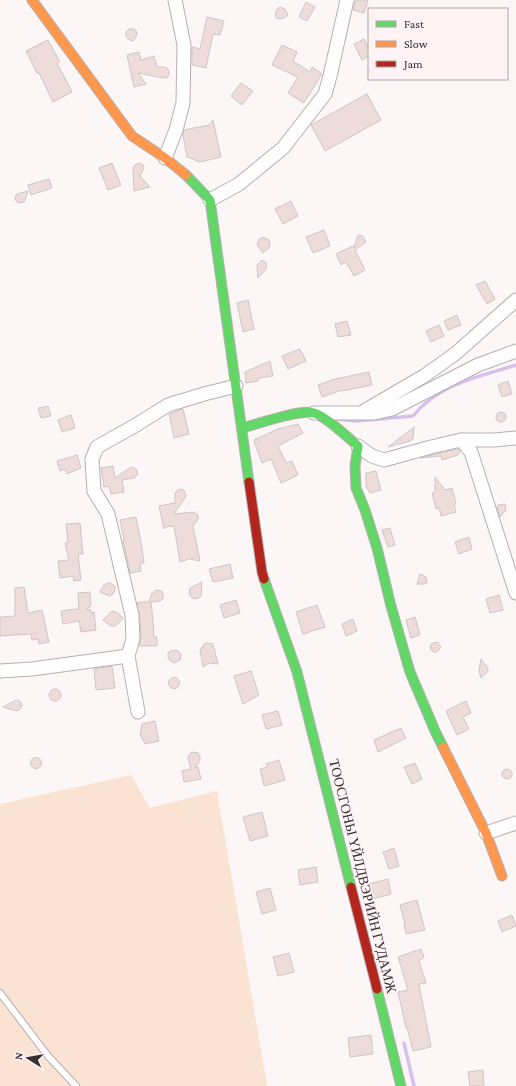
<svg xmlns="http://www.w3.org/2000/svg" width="516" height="1086" font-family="'Crimson Pro',serif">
<rect width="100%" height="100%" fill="#fcf6f7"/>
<polygon fill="#fae3d3" points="131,775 150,808 217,791 267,1086 0,1086 0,804"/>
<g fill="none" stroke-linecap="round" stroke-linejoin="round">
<g stroke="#d6c0ec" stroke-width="3.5">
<path d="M336 419 356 421 413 416C438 384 479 377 516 365"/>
<polyline points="404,1043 414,1086"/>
</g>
</g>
<g fill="#eddcd9" stroke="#cdc7c7">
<polygon points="356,0 368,0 364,13 353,10"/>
<polygon points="306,2 315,7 307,21 299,17"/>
<polygon points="280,7 285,9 288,15 284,18 280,19 276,18 275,14 277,9"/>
<polygon points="207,17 224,21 220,35 213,34 206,68 192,65 192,47 200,49"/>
<polygon points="129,29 134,29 137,32 136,37 133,41 128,39 126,36 126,32"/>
<polygon points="364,39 369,49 369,56 362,60 354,44"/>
<polygon points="48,40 60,62 57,63 72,92 53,102 39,73 37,73 26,51"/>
<polygon points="282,45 297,52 293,61 310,72 312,67 322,74 304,103 288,93 298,77 272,65"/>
<polygon points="139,52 141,60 154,56 157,67 165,67 168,69 169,73 168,77 163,78 138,73 146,84 134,87 127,55"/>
<polygon points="241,83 253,91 242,105 231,96"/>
<polygon points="367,94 381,120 325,151 311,125"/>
<polygon points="213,120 221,157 200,162 187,157 183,135 184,130 209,125"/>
<polygon points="112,163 121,185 108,190 99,168"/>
<polygon points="139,163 143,165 144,168 140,176 150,187 134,191 133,168 135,165"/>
<polygon points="49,179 52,188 31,195 28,185"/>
<polygon points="28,191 24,202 19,203 16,201 15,197 17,194"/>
<polygon points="291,201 298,216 283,224 275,209"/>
<polygon points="324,230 330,246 313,253 306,237"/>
<polygon points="358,235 363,236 366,242 355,250 365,270 354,276 346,262 341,265 336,254 353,246 354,248"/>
<polygon points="263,237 269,240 270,244 269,248 263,253 257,245 259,239"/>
<polygon points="262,260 266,263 267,268 258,278 257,265"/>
<polygon points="485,281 495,299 487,304 476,285"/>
<polygon points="248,300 254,329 243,332 237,303"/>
<polygon points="457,315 461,325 448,330 444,321"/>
<polygon points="347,321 351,335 338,337 335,324"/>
<polygon points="439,325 444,336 431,342 426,331"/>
<polygon points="300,349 306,361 288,369 282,356"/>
<polygon points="270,361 273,376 259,378 258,381 246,383 245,372"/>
<polygon points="369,372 372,385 342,391 342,390 322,397 318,385 335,379"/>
<polygon points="508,381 512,394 502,397 498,385"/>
<polygon points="48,406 51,416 41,418 38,408"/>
<polygon points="183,409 189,434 174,438 169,414"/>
<circle cx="501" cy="417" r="5"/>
<polygon points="71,415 75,428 62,432 58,420"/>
<polygon points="298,424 303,433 278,446 286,463 292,461 298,475 281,483 271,459 262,463 255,444 254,440 278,429"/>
<polygon points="414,427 413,439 410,441 388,447"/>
<polygon points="458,449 460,451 458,455 442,460 441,456 420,458"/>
<polygon points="77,455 81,468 67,474 65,469 60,471 57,461"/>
<polygon points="113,466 115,478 131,467 136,469 138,474 134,478 122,480 124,492 111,494 109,486 104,487 101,468"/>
<polygon points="376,471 381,490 370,493 366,486 366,473"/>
<polygon points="435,477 445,490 452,488 456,504 454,505 456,512 441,516 439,508 436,509 432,493 435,492"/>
<polygon points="179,489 184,490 186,496 174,514 193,512 198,515 198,519 193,526 200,561 189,559 180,562 174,526 165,527 164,529 159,506 175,503 175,493"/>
<polygon points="505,504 506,510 500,517 497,507 498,505"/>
<polygon points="136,517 141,542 144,563 140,564 141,571 130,573 123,540 124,540 120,520"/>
<polygon points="80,523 83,554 78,554 81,580 74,581 73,576 60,578 58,561 69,560 65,543 68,542 66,524"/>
<polygon points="390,528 395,545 388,547 382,530"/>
<polygon points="469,537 472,549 459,554 455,542"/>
<polygon points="230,564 233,578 213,582 209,569"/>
<polygon points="420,574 426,577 427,583 424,584 417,584"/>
<polygon points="202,582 201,596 196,599 192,598 189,594 190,588"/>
<polygon points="108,583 110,583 115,586 115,589 114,593 110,596 100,592 104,585"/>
<polygon points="24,587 28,613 42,610 49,642 39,644 38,639 32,640 31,634 0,636 0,617 15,616 15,588"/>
<polygon points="156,590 162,591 163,595 163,599 160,601 151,602 153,622 154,637 157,637 157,646 139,646 141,639 140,621 137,603 142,602 149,602 152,593"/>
<polygon points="90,592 91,606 86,609 91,610 91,613 94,612 96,630 81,632 79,621 63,624 61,611 75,609 79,609 78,593"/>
<polygon points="499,595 503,610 490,613 486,599"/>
<polygon points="236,600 240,613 224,618 220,605"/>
<polygon points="317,605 325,627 303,634 296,612"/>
<polygon points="112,611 118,613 123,618 119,623 115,626 111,626 103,620"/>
<polygon points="415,617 420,635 411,638 406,620"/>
<polygon points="353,619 357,631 346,636 342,624"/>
<polygon points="437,642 441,647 437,652 433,652 430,648 431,644"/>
<polygon points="205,643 213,644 218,664 209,663 203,667 200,650"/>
<polygon points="172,650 178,651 181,654 180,660 174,663 170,661 168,657 168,653"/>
<polygon points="481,659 488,668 488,671 481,678 479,671"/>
<polygon points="112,666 115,688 96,690 94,669"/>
<polygon points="251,671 259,695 243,704 234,676"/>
<circle cx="174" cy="683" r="5.5"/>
<circle cx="55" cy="695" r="6"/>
<polygon points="16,700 20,701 22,704 21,708 19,710 16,711 3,707"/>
<polygon points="466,701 471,713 463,717 469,729 457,735 446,711"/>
<polygon points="278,711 282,725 266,729 262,715"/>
<polygon points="155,721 159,741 145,744 140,735 142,724"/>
<polygon points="401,728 406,738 378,752 374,740"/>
<polygon points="192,752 198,753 200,756 200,760 195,768 198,767 201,779 184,782 182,771 191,769 188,758 189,755"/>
<circle cx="36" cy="763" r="5.5"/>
<polygon points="279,760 285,780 264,786 260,769 267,767 266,764"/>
<polygon points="415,763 422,779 412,784 404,767"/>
<circle cx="507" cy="774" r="5"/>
<polygon points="262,812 268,836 250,841 243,817"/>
<polygon points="394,848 399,866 389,869 383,852"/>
<polygon points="316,867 318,882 300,885 298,870"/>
<polygon points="388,879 391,894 373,899 369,884"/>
<polygon points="270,888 276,910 262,914 256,892"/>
<polygon points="417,900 425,930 406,934 404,924 405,924 400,905"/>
<polygon points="512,915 516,926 502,932 498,921"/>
<polygon points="421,949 424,957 419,961 426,983 419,984 431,1047 413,1051 407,1027 406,1028 398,992 408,990 398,957"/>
<polygon points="289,953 294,972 278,976 273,957"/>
<polygon points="371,1035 373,1054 350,1057 348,1038"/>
<polygon points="483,1070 484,1086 470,1086 468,1072"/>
</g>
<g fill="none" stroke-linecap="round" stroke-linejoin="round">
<defs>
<polyline id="lane" points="0,993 48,1056 76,1086"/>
<g id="street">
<polyline points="165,158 176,130 183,103 184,45 175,0"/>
<polyline points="210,200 239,184 283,148 325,94 330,76 347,0"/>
<polyline points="364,411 424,376 455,354 516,300"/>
<polyline points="314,413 375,413 392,409 478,365 516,351"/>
<polyline points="461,440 471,452 516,593"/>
<polyline points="358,446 372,456 384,460 431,447 461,440 494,440 516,438"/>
<polyline points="0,671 32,669 128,656"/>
<polyline points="138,712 128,656 133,639 132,615 108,514 94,491 92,459 97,447 136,425 168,405 204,394 236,386"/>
<polyline points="486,833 516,823"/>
</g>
<g id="fast">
<polyline points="186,175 210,200 249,482"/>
<path d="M242 428C258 424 299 409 314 413 327 417 347 437 358 446L355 466 356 488 365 510 377 548 391 606 410 672 435 731 443 747"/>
<polyline points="264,579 297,672 351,887"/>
<polyline points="377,989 401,1086"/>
</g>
<g id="slow">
<polyline points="32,0 132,136 165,158 186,175"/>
<polyline points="443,747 486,833 502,876"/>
</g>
<g id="jam">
<polyline points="249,482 262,572 264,579"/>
<polyline points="351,887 377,989"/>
</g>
</defs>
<use href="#lane" stroke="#b5b0b1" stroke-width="8"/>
<use href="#street" stroke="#b5b0b1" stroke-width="15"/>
<use href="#fast" stroke="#b5b0b1" stroke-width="11"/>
<use href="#slow" stroke="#b5b0b1" stroke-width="11"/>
<use href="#jam" stroke="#b5b0b1" stroke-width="11"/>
<use href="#lane" stroke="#fffefe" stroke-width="6"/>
<use href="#street" stroke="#fffefe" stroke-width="13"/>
<use href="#fast" stroke="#63d668" stroke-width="9"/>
<use href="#slow" stroke="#ff974d" stroke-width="9"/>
<use href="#jam" stroke="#b3261e" stroke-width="9"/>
</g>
<g text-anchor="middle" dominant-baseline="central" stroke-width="3" stroke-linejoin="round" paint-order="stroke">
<g font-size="14" fill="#342f30" stroke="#fff3f5">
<text transform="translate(363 876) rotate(76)">ТООСГОНЫ ҮЙЛДВЭРИЙН ГУДАМЖ</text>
</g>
</g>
<rect x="368" y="8" width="140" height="72" fill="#fff3f5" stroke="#aea5a6"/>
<rect x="376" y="21" width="20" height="6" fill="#63d668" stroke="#aea5a6"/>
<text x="404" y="28" font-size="12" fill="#342f30">Fast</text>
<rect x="376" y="41" width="20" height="6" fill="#ff974d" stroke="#aea5a6"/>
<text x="404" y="48" font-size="12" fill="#342f30">Slow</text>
<rect x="376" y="61" width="20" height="6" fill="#b3261e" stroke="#aea5a6"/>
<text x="404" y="68" font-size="12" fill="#342f30">Jam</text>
<g transform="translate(28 1058) rotate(281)" stroke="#fff3f5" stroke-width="3" paint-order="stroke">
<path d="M0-3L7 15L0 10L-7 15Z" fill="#342f30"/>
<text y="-6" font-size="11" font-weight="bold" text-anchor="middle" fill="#342f30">N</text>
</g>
</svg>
